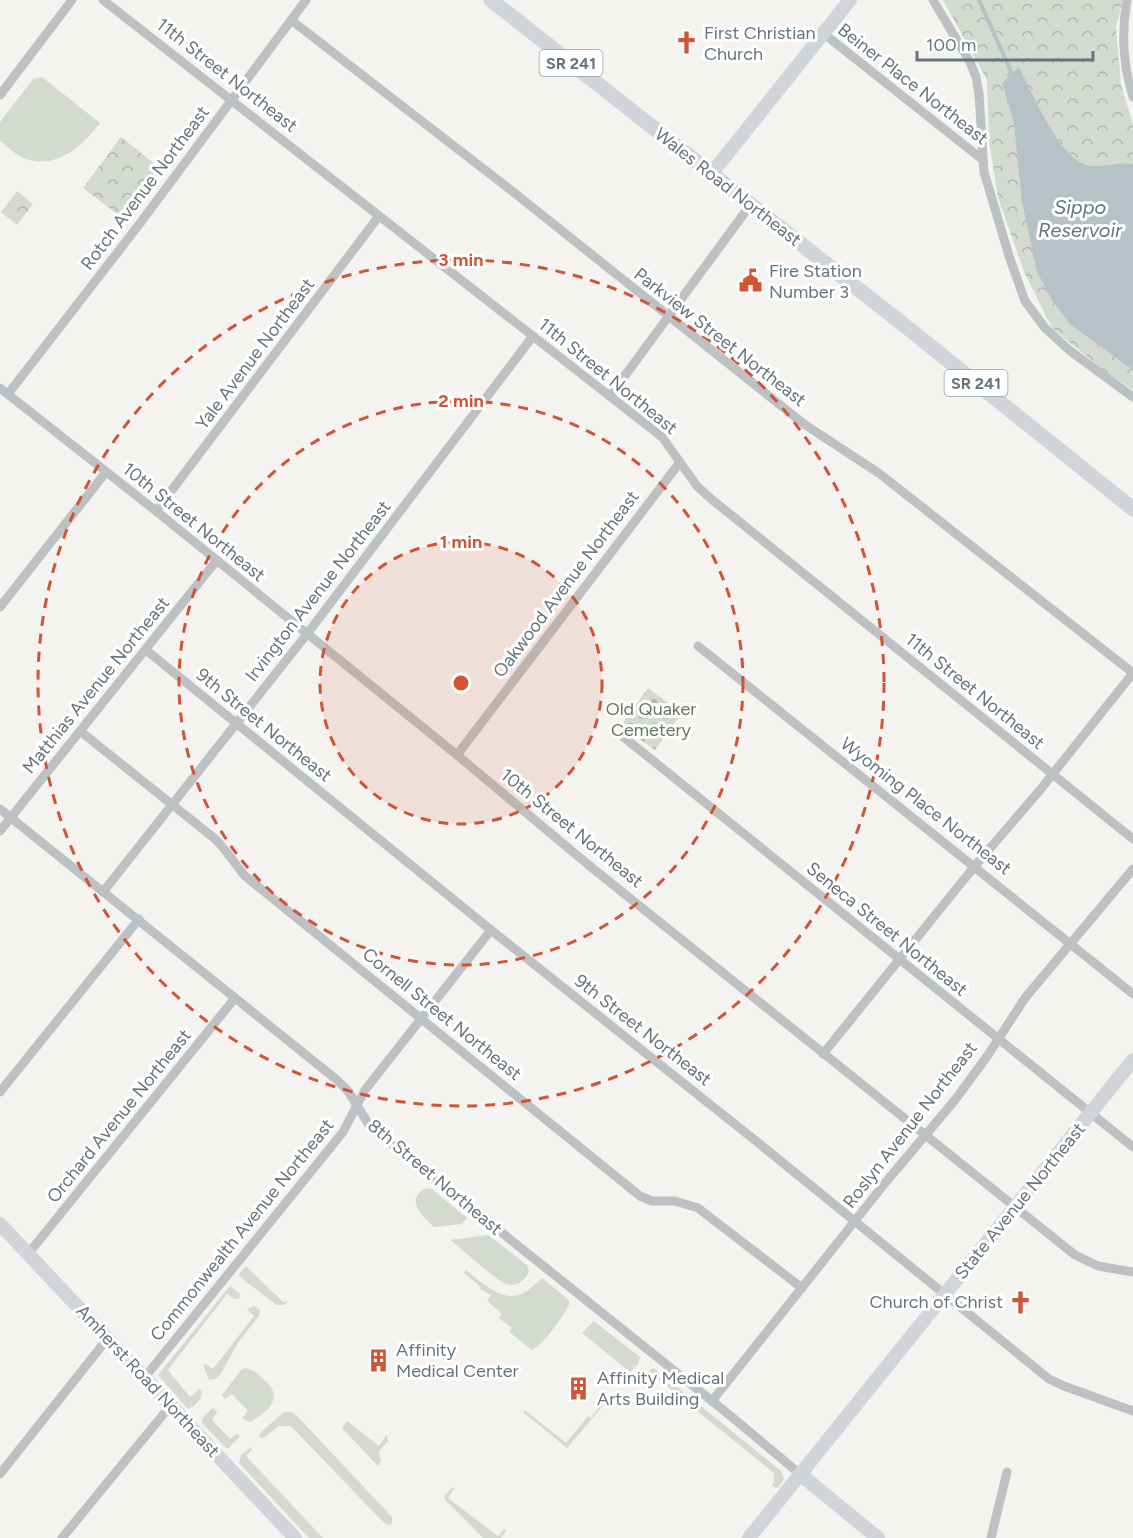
<svg xmlns="http://www.w3.org/2000/svg" width="1133" height="1538" font-family="Figtree,sans-serif">
<defs>
<pattern id="forest-crowns" width="20" height="18" patternUnits="userSpaceOnUse" patternTransform="scale(1.5)"><rect width="20" height="18" fill="#d5dad1"/><path d="M2 6a3 3 0 1 1 6 0M12 15a3 3 0 1 1 6 0" fill="none" stroke="#b0b5af"/></pattern>
<pattern id="cemetery-stones" width="16" height="16" patternUnits="userSpaceOnUse" patternTransform="scale(1.5)"><rect width="16" height="16" fill="#d5dad1"/><path d="M2 7V4a2 2 0 0 1 4 0v3zM10 15v-3a2 2 0 0 1 4 0v3z" fill="#b0b5af"/></pattern>
</defs>
<rect width="100%" height="100%" fill="#f4f3f0"/>
<g fill="#d5dad1">
<path d="M42 77 100 123C82 146 56 171 23 158 15 154 7 146 0 141V122L33 79Z"/>
<path d="M427 1188 432 1189 467 1218 462 1224 434 1227C423 1217 403 1198 427 1188Z"/>
<path d="M488 1235 527 1265 529 1272C525 1281 516 1287 506 1284 495 1280 461 1248 450 1240Z"/>
<path d="M246 1266 283 1302 288 1301C285 1306 280 1306 275 1304L240 1277 239 1274Z"/>
<path d="M466 1270C483 1283 504 1306 527 1291 533 1287 536 1282 542 1278L569 1300V1305C563 1317 543 1345 532 1350L509 1332 512 1328 499 1318 502 1314 487 1301 491 1295 480 1289 481 1287 464 1273Z"/>
<polygon points="230,1286 240,1294 239,1299 234,1299 227,1294 168,1370 190,1397 199,1389 202,1392 201,1398 194,1406 188,1409 158,1375"/>
<polygon points="254,1306 260,1310 259,1316 239,1341 220,1375 215,1379 209,1380 203,1365 206,1364 213,1369 254,1316 247,1309"/>
<polygon points="594,1321 640,1357 638,1364 630,1372 582,1333"/>
<path d="M245 1368C252 1369 257 1373 262 1378 285 1396 271 1410 250 1422L243 1419V1417L248 1411 232 1394 225 1399 222 1395 241 1370Z"/>
<polygon points="654,1368 781,1471 784,1479 778,1488 771,1486 774,1482 774,1473 648,1371"/>
<polygon points="603,1392 608,1397 608,1400 567,1448 523,1412 525,1410 566,1443 588,1416 591,1418 598,1409 593,1404"/>
<polygon points="214,1408 217,1412 212,1420 230,1439 237,1434 240,1436 229,1448 226,1448 202,1423 202,1419 211,1409"/>
<polygon points="284,1412 291,1412 297,1416 392,1517 392,1524 388,1525 383,1522 291,1426 279,1426 263,1438 259,1437 261,1432"/>
<polygon points="347,1421 379,1446 387,1434 388,1441 379,1451 381,1461 378,1466 342,1428"/>
<polygon points="251,1447 252,1450 246,1456 323,1538 309,1538 239,1463 241,1455"/>
<polygon points="452,1487 454,1489 448,1498 498,1536 504,1529 506,1531 501,1538 483,1538 445,1500 444,1497"/>
</g>
<g fill="url(#forest-crowns)">
<polygon points="943,0 1123,0 1116,27 1121,85 1133,124 1133,390 1102,369 1052,328 1025,274 998,198 989,141 987,80"/>
<polygon points="121,137 161,169 125,217 121,217 83,188"/>
<polygon points="17,191 33,204 17,225 1,212"/>
</g>
<polygon fill="url(#cemetery-stones)" points="648,688 682,713 655,750 621,725"/>
<path fill="#b7c2c6" d="M1019 67C1032 92 1059 158 1087 165 1101 168 1118 162 1133 164V370L1071 325 1053 302 1037 272 1022 202 1014 123 1002 83Z"/>
<g fill="none" stroke-linecap="round" stroke-linejoin="round">
<polyline stroke="#b7c2c6" stroke-width="4" points="979,0 1013,76"/>
<g stroke="#bdc1c4" stroke-width="9">
<polyline points="103,0 662,437 697,486 710,498 1133,839"/>
<polyline points="933,0 970,62 976,77 979,94 984,172 1009,256 1025,301 1045,328 1069,350 1133,397"/>
<path d="M1127 0C1121 33 1123 65 1133 97"/>
<polyline points="291,20 512,191 804,424 880,474 1133,673"/>
<polyline points="823,33 983,160"/>
<polyline points="0,95 72,0"/>
<polyline points="0,388 156,511 457,755 591,867 1075,1255 1098,1266 1133,1272"/>
<polyline points="8,394 141,222 306,0"/>
<polyline points="610,396 751,204"/>
<polyline points="156,511 379,216"/>
<polyline points="0,607 106,472"/>
<polyline points="698,646 1133,994"/>
<polyline points="146,650 491,930 756,1141 1049,1379 1064,1386 1133,1411"/>
<path d="M80 731 214 838C226 849 234 863 245 876L640 1196 652 1201H675L698 1208 802 1288"/>
<polyline points="621,735 1133,1147"/>
<polyline points="457,755 680,462"/>
<polyline points="0,809 337,1080 348,1091 371,1128 727,1413 800,1474"/>
<polyline points="0,831 217,560"/>
<polyline points="103,892 307,634 533,336"/>
<polyline points="823,1054 974,867 1040,790 1133,673"/>
<polyline points="0,1092 139,919"/>
<polyline points="28,1254 235,998"/>
<polyline points="145,1377 343,1132 365,1090 491,930"/>
<polyline points="712,1401 885,1183 955,1100 988,1055 1025,998 1133,869"/>
<polyline points="0,1474 108,1338"/>
<polyline points="62,1538 171,1405"/>
<polyline points="991,1538 1007,1472"/>
</g>
<g stroke="#d1d5d9" stroke-width="14">
<polyline points="712,173 850,0"/>
<polyline points="0,1224 295,1538"/>
<polyline points="800,1474 878,1538"/>
<polyline points="749,1538 1133,1060"/>
</g>
<polyline stroke="#d1d5d9" stroke-width="15" points="491,0 909,329 1133,509"/>
</g>
<circle cx="461" cy="683" r="141" fill="#d15433" fill-opacity=".12"/>
<g fill="none" stroke="#d15433" stroke-width="3" stroke-dasharray="10 8">
<circle cx="461" cy="683" r="141"/>
<circle cx="461" cy="683" r="282"/>
<circle cx="461" cy="683" r="423"/>
</g>
<defs>
<symbol id="church-bare" viewBox="-9 -9 18 18"><path d="M-1.2-6h2.4v3.5h3.3v2.4h-3.3V6h-2.4V-.1h-3.3v-2.4h3.3Z" fill="#d15433" stroke="#fff" stroke-width="2.5" paint-order="stroke"/></symbol>
<symbol id="civic-bare" viewBox="-9 -9 18 18"><path d="M-.6-6.5H3V-4.5H.6V-3L4-1V1h2V6H-6V1h2V-1L-.6-3ZM-1.2 2.5V6h2.4V2.5Z" fill="#d15433" stroke="#fff" stroke-width="2.5" paint-order="stroke"/></symbol>
<symbol id="building-bare" viewBox="-9 -9 18 18"><path d="M-4-6H4V6H1V3H-1V6H-4ZM-2.5-4.3h1.7v1.8h-1.7ZM.8-4.3h1.7v1.8H.8ZM-2.5-1h1.7V.8h-1.7ZM.8-1h1.7V.8H.8Z" fill="#d15433" stroke="#fff" stroke-width="2.5" paint-order="stroke"/></symbol>
</defs>
<g fill-rule="evenodd">
<use href="#church-bare" x="670" y="26" width="33" height="33"/>
<use href="#civic-bare" x="734" y="264" width="33" height="33"/>
<use href="#church-bare" x="1004" y="1286" width="33" height="33"/>
<use href="#building-bare" x="362" y="1344" width="33" height="33"/>
<use href="#building-bare" x="562" y="1372" width="33" height="33"/>
</g>
<g text-anchor="middle" dominant-baseline="central" stroke-width="6" stroke-linejoin="round" paint-order="stroke">
<g fill="#fff" stroke="#939ea5" stroke-width="1.5">
<rect x="539.5" y="50" width="63" height="26" rx="4.5"/>
<rect x="944.5" y="370" width="63" height="26" rx="4.5"/>
</g>
<g font-size="16" font-weight="bold" fill="#65747e">
<text x="571" y="63">SR 241</text>
<text x="976" y="383">SR 241</text>
</g>
<g font-size="18" fill="#65747e" stroke="#fff" text-anchor="start">
<text x="704" y="33">First Christian<tspan x="704" dy="21">Church</tspan></text>
<text x="769" y="271">Fire Station<tspan x="769" dy="21">Number 3</tspan></text>
<text x="1003" y="1302" text-anchor="end">Church of Christ</text>
<text x="396" y="1350">Affinity<tspan x="396" dy="21">Medical Center</tspan></text>
<text x="597" y="1378">Affinity Medical<tspan x="597" dy="21">Arts Building</tspan></text>
</g>
<g font-size="18" fill="#65747e" stroke="#fff">
<text transform="translate(227 75) rotate(38)">11th Street Northeast</text>
<text transform="translate(913 84) rotate(38)">Beiner Place Northeast</text>
<text transform="translate(728 187) rotate(38)">Wales Road Northeast</text>
<text transform="translate(145 188) rotate(-53)">Rotch Avenue Northeast</text>
<text transform="translate(720 337) rotate(38)">Parkview Street Northeast</text>
<text transform="translate(255 354) rotate(-53)">Yale Avenue Northeast</text>
<text transform="translate(608 376) rotate(39)">11th Street Northeast</text>
<text transform="translate(194 522) rotate(39)">10th Street Northeast</text>
<text transform="translate(566 584) rotate(-53)">Oakwood Avenue Northeast</text>
<text transform="translate(318 591) rotate(-52)">Irvington Avenue Northeast</text>
<text transform="translate(96 685) rotate(-51)">Matthias Avenue Northeast</text>
<text transform="translate(975 691) rotate(39)">11th Street Northeast</text>
<text transform="translate(264 725) rotate(39)">9th Street Northeast</text>
<text transform="translate(926 806) rotate(38)">Wyoming Place Northeast</text>
<text transform="translate(572 828) rotate(39)">10th Street Northeast</text>
<text transform="translate(887 929) rotate(39)">Seneca Street Northeast</text>
<text transform="translate(442 1014) rotate(39)">Cornell Street Northeast</text>
<text transform="translate(643 1030) rotate(38)">9th Street Northeast</text>
<text transform="translate(119 1116) rotate(-51)">Orchard Avenue Northeast</text>
<text transform="translate(910 1125) rotate(-52)">Roslyn Avenue Northeast</text>
<text transform="translate(435 1177) rotate(40)">8th Street Northeast</text>
<text transform="translate(1020 1201) rotate(-51)">State Avenue Northeast</text>
<text transform="translate(242 1230) rotate(-51)">Commonwealth Avenue Northeast</text>
<text transform="translate(148 1381) rotate(47)">Amherst Road Northeast</text>
</g>
<g font-size="18" fill="#687663" stroke="#fff">
<text x="651" y="709">Old Quaker<tspan x="651" dy="21">Cemetery</tspan></text>
</g>
<g font-size="20" font-style="italic" fill="#61757b" stroke="#fff">
<text x="1080" y="207">Sippo<tspan x="1080" dy="23">Reservoir</tspan></text>
</g>
</g>
<circle cx="461" cy="683" r="9" fill="#d15433" stroke="#fff" stroke-width="3"/>
<g font-size="18" text-anchor="middle" font-weight="bold" fill="#d15433" stroke="#fff" stroke-width="6" stroke-linejoin="round" paint-order="stroke">
<text x="461" y="266">3 min</text>
<text x="461" y="407">2 min</text>
<text x="461" y="548">1 min</text>
</g>
<path d="M917 51v9h176v-9" fill="none" stroke="#65747e" stroke-width="3"/>
<text x="926" y="51" font-size="18" fill="#65747e" stroke="#ffffff" stroke-width="4.5" paint-order="stroke">100 m</text>
</svg>
